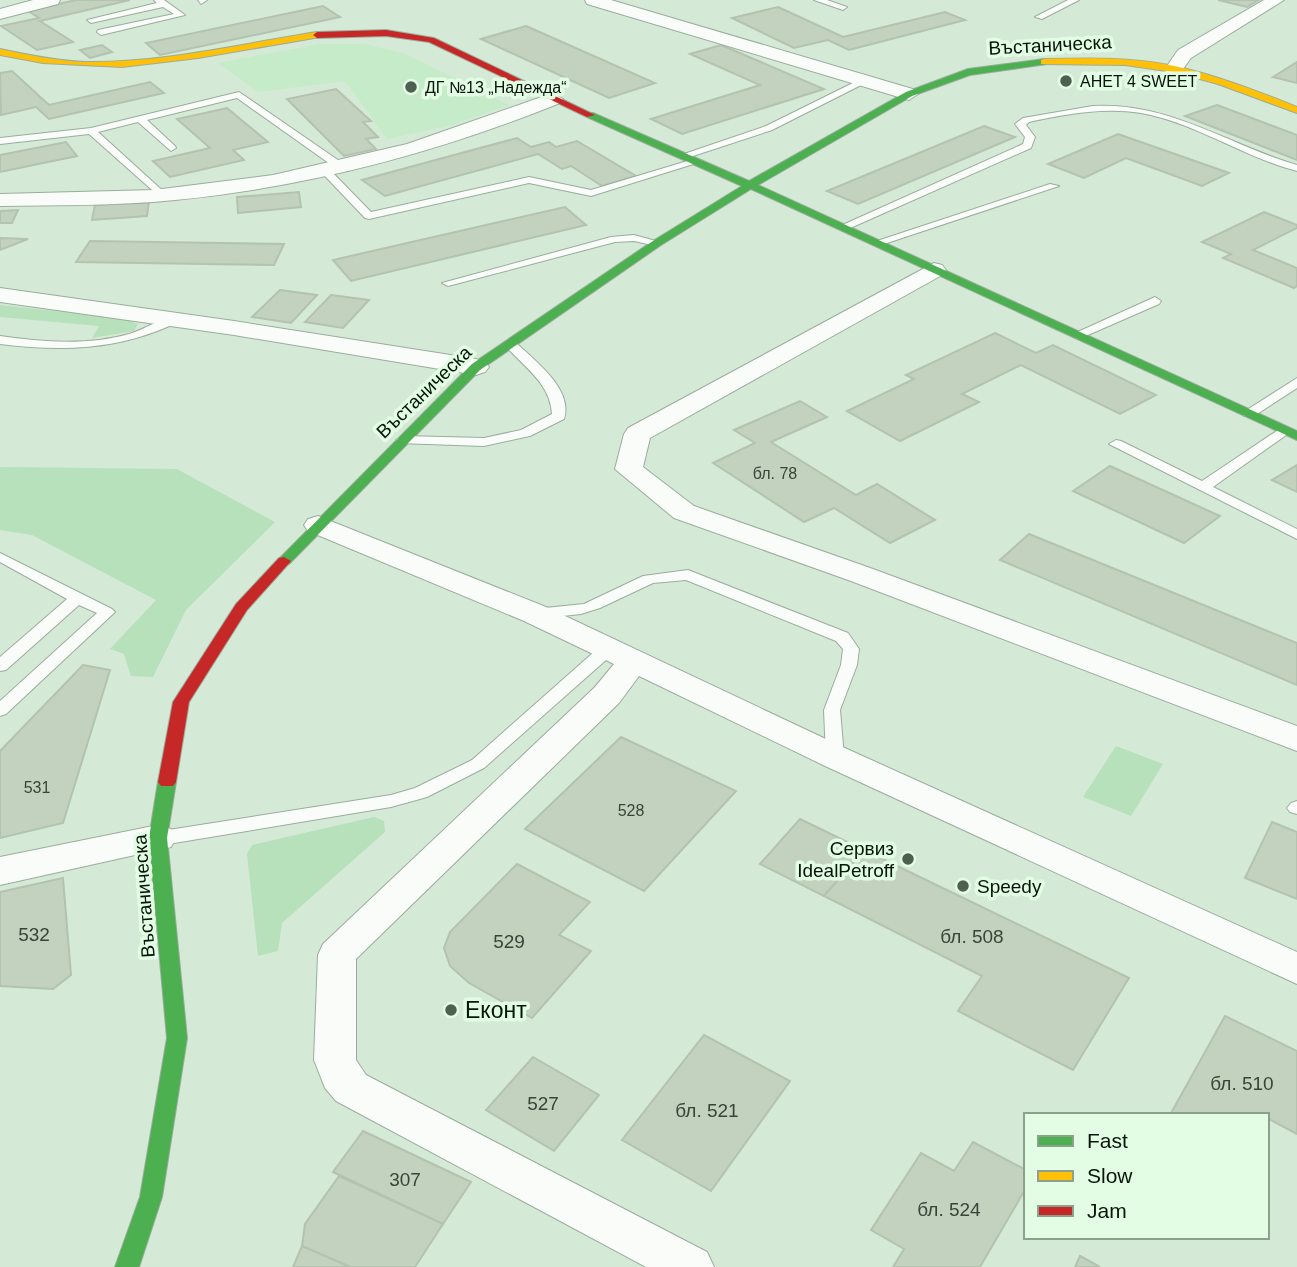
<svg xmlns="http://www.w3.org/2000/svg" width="1297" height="1267" font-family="Arial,sans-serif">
<rect width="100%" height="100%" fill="#d4ead6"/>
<polygon fill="#c6ebc9" points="319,44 365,44 406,54 509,105 452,125 387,139 345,81 258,92 218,63"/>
<g fill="#b6e1ba">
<polygon points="0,305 120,318 138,324 134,331 92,338 99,326 0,317"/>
<polygon points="0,467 177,469 275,522 186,610 153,677 131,676 124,654 110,649 156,600 32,535 0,530"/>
<polygon points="1116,746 1163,764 1131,816 1083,797"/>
<polygon points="374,817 384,821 385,832 282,923 278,951 258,956 247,854 252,845"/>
</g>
<g fill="#c3d1bf" stroke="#b4c2b0" stroke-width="2">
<polygon points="76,0 130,0 40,21 73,42 37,50 1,26 39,18 28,11"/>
<polygon points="1218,0 1259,0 1247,7"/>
<polygon points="323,6 340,17 160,55 146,43"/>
<polygon points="778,7 843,37 945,12 965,20 849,50 828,40 794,48 732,18"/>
<polygon points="526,26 655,83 609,98 481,39"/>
<polygon points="102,45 112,52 90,58 80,50"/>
<polygon points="721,45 824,89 682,134 651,119 760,85 690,54"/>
<polygon points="1297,62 1297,83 1273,77"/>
<polygon points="12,71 49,105 150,82 164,93 49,119 36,107 1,115 0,73"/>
<polygon points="336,89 371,121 363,122 378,137 366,139 376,149 344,156 287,99"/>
<polygon points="1217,105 1297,135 1297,160 1185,116"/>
<polygon points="227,108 268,142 233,150 244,160 170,177 153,161 210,148 177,119"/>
<polygon points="984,126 1015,137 858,204 827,191"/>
<polygon points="1118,134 1229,173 1202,186 1126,158 1084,178 1048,164"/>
<polygon points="517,138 531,147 549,142 556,147 577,141 636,176 602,186 571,166 562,169 538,154 385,196 362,180"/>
<polygon points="66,142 77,156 0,172 0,155"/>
<polygon points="299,192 301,207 238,213 237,197"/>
<polygon points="149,201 147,216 92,220 95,205"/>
<polygon points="565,207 586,225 351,281 333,260"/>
<polygon points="18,210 12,223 0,223 0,211"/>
<polygon points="1264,212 1297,225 1297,228 1253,250 1297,268 1297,286 1294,288 1223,258 1231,254 1202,242"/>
<polygon points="0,238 28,239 0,250"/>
<polygon points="90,241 284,244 274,265 76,262"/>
<polygon points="280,290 317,295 291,323 252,317"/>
<polygon points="331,295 369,300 343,328 305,322"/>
<polygon points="995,333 1036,353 1053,345 1156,395 1120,414 1021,365 962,394 979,402 900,441 847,411 914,379 906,375"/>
<polygon points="800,401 827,417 771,442 856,495 877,484 935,520 890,543 834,508 804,522 713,463 755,443 734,430"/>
<polygon points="1297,465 1297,492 1272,480"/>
<polygon points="1110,466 1220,516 1184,543 1073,491"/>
<polygon points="1029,534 1297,643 1297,685 1000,560"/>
<polygon points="83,665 110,670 63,823 0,838 0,751"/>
<polygon points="621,737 736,791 644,891 525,829"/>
<polygon points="800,819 864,850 824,896 760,864"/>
<polygon points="1272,822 1297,832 1297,899 1245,878"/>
<polygon points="864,850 1129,978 1073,1070 958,1011 982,976 824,896"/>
<polygon points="517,864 590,902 559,935 591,951 532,1018 469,983 450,966 444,948 450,932"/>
<polygon points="63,878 71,975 53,989 0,986 0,892"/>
<polygon points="1225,1016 1297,1051 1297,1134 1269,1119 1267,1122 1267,1115 1170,1115"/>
<polygon points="704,1035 790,1081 711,1191 622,1140"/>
<polygon points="533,1057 599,1095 554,1151 486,1110"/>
<polygon points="363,1131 471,1182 443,1224 333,1172"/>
<polygon points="973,1142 1026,1170 1026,1188 980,1267 893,1267 904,1249 871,1230 921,1153 954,1171"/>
<polygon points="339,1176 443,1224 415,1267 350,1267 302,1246 305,1224"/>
<polygon points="302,1246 350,1267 293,1267"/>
<polygon points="1080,1256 1100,1267 1075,1267"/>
</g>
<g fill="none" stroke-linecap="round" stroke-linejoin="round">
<defs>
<g id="lane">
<polygon points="154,0 164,0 185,15 101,35 97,32 98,30 174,14 163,7 91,23 87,20 157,3"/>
<polygon points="198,0 207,0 201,4"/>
<polygon points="814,0 827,0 847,7 843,10"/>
<polygon points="1068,0 1079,0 1042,19 1035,17"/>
<polygon points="861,79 869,81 772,130 690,157 681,155 766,126"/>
<polygon points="239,92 348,167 348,171 340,171 237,98 147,120 175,146 176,148 171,151 138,122 98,132 164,192 165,194 160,197 89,134 0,144 0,138 91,128"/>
<path d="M1093 106C1170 102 1226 144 1297 165V171C1243 157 1196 123 1141 113 1104 107 1066 114 1029 122L1026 125 1035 137 1031 148 848 229 838 227 1023 144 1025 137 1015 124 1023 118Z"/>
<polygon points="694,159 703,161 591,196 529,183 369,219 365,218 322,173 331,171 371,212 529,177 591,190"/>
<polygon points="1050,184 1059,186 881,245 871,243"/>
<polygon points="634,235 663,243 657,246 634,241 615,242 448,286 442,283 611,237"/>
<polygon points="1155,297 1161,301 1159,304 1081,338 1077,339 1071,335"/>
<path d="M174 315 178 316V322C120 350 63 352 0 344V336C42 342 87 346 129 334 145 329 159 320 174 315Z"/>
<path d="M510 340 514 341C533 359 574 389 564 419L530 436 484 446 398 443 396 440 403 436 484 438 521 430 552 414C550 382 523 367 504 344Z"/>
<polygon points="1297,378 1297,388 1254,416 1244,416 1242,413"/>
<polygon points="1284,426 1291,430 1289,433 1213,487 1297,529 1297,539 1109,444 1116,440 1121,441 1202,481"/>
<polygon points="0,553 112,609 115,612 6,714 0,716 0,701 97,613 79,605 6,670 0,671 0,657 67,599 0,562"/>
<polygon points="688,570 848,633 859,649 857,665 840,710 844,757 841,761 829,761 826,757 824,710 841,665 843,649 836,641 686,580 653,583 600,608 581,614 535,619 527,614 535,609 584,604 643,576"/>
<polygon points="609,643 617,648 615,652 484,768 427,797 391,807 162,845 156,843 153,838 156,833 162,831 391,795 415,788 472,760 603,644"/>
<polygon points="1297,801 1297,814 1290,812 1287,808 1291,803"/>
</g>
<g id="street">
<polygon points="33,0 60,0 58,4 0,19 0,9"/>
<polygon points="585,0 611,0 916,90 918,94 909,100 902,98 587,4"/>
<polygon points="1264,0 1284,0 1191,58 1180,73 1168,73 1165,69 1178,50"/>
<path d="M553 93 563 99 560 103C436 153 308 187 175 200 117 206 58 205 0 206V194L154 190 273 175 407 144Z"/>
<polygon points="934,263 942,265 946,270 942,275 650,438 643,467 694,506 873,569 1297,726 1297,751 851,581 674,518 615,469 624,434 628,428"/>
<polygon points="0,288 234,321 476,359 485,362 489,367 485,372 476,375 234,335 0,302"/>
<polygon points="318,516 546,607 847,749 1297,952 1297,984 823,765 639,676 619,703 356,959 356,1060 366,1075 707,1252 714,1267 646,1267 336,1101 325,1088 314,1060 318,955 323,944 595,687 614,664 524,621 308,531 304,525 308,519"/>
<polygon points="158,825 171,829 176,838 171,847 0,885 0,857"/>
</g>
<g id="fast">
<polygon points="1044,59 1047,60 1047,64 970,75 912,96 758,185 1297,431 1297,440 751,189 661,245 480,370 289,564 284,565 277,561 472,364 653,241 742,186 587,117 587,113 593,113 749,181 906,92 968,69"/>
<polygon points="167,776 173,778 176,782 167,838 187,1038 162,1197 139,1267 115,1267 140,1197 167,1038 149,838 158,782 161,778"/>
</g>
<g id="slow">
<path d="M317 32 321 35 320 37 198 58 122 67 43 63 0 55V49C28 55 57 61 86 62 164 63 240 44 317 32Z"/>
<path d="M1044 59C1087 58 1131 57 1174 66 1216 75 1257 91 1297 107V113L1218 84 1174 72 1125 65 1041 64V60Z"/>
</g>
<g id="jam">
<polygon points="386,30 434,38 595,115 587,117 429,42 386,36 317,38 313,35 317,32"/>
<polygon points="284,557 291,561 247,610 189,702 176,782 173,786 161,786 158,782 173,702 236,604 279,558"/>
</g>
</defs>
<use href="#lane" stroke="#9bac9d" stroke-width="2"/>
<use href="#street" stroke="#9bac9d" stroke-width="2"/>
<use href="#fast" stroke="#9bac9d" stroke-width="2"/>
<use href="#slow" stroke="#9bac9d" stroke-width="2"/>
<use href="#jam" stroke="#9bac9d" stroke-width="2"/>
<use href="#lane" fill="#f9fcf9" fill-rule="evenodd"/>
<use href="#street" fill="#f9fcf9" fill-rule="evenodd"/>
<use href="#fast" fill="#4caf50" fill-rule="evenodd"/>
<use href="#slow" fill="#ffc107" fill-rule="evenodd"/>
<use href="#jam" fill="#c62828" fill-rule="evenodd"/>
</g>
<g fill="#4e6050" stroke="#e3fde5" stroke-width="2.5">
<circle cx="1066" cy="81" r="7"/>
<circle cx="411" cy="87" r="7"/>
<circle cx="908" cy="859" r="7"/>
<circle cx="963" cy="886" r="7"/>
<circle cx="451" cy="1010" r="7"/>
</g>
<g text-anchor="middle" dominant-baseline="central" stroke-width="7" stroke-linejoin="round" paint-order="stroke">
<g font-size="16" fill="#061508" stroke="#e3fde5" text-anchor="start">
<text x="1080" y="81">АНЕТ 4 SWEET</text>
<text x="425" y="87">ДГ №13 „Надежда“</text>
</g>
<g font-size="16" fill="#364537">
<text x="775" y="473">бл. 78</text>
<text x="37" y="787">531</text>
<text x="631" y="810">528</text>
</g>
<g font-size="19" fill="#061508" stroke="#e3fde5">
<text transform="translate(1050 45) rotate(-3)">Въстаническа</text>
<text transform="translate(424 392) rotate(-44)">Въстаническа</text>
<text transform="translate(144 896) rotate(-94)">Въстаническа</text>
</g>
<g font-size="19" fill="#061508" stroke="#e3fde5" text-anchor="end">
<text x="894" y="848">Сервиз<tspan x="894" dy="22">IdealPetroff</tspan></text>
<text x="977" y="886" text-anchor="start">Speedy</text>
</g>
<g font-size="19" fill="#364537">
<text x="34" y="934">532</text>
<text x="972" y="936">бл. 508</text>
<text x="509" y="941">529</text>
<text x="1242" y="1083">бл. 510</text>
<text x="543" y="1103">527</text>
<text x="707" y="1110">бл. 521</text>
<text x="405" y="1179">307</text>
<text x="949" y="1209">бл. 524</text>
</g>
<g font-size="23" fill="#061508" stroke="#e3fde5" text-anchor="start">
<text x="465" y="1010">Еконт</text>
</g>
</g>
<rect x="1024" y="1113" width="245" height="126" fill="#e3fde5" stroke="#8ba08d" stroke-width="2"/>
<rect x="1038" y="1136" width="35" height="10" fill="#4caf50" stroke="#8ba08d" stroke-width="2"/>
<text x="1087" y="1148" font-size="21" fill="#061508">Fast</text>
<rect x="1038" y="1171" width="35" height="10" fill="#ffc107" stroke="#8ba08d" stroke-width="2"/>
<text x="1087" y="1183" font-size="21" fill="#061508">Slow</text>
<rect x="1038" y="1206" width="35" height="10" fill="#c62828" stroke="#8ba08d" stroke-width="2"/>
<text x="1087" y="1218" font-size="21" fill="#061508">Jam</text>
</svg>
